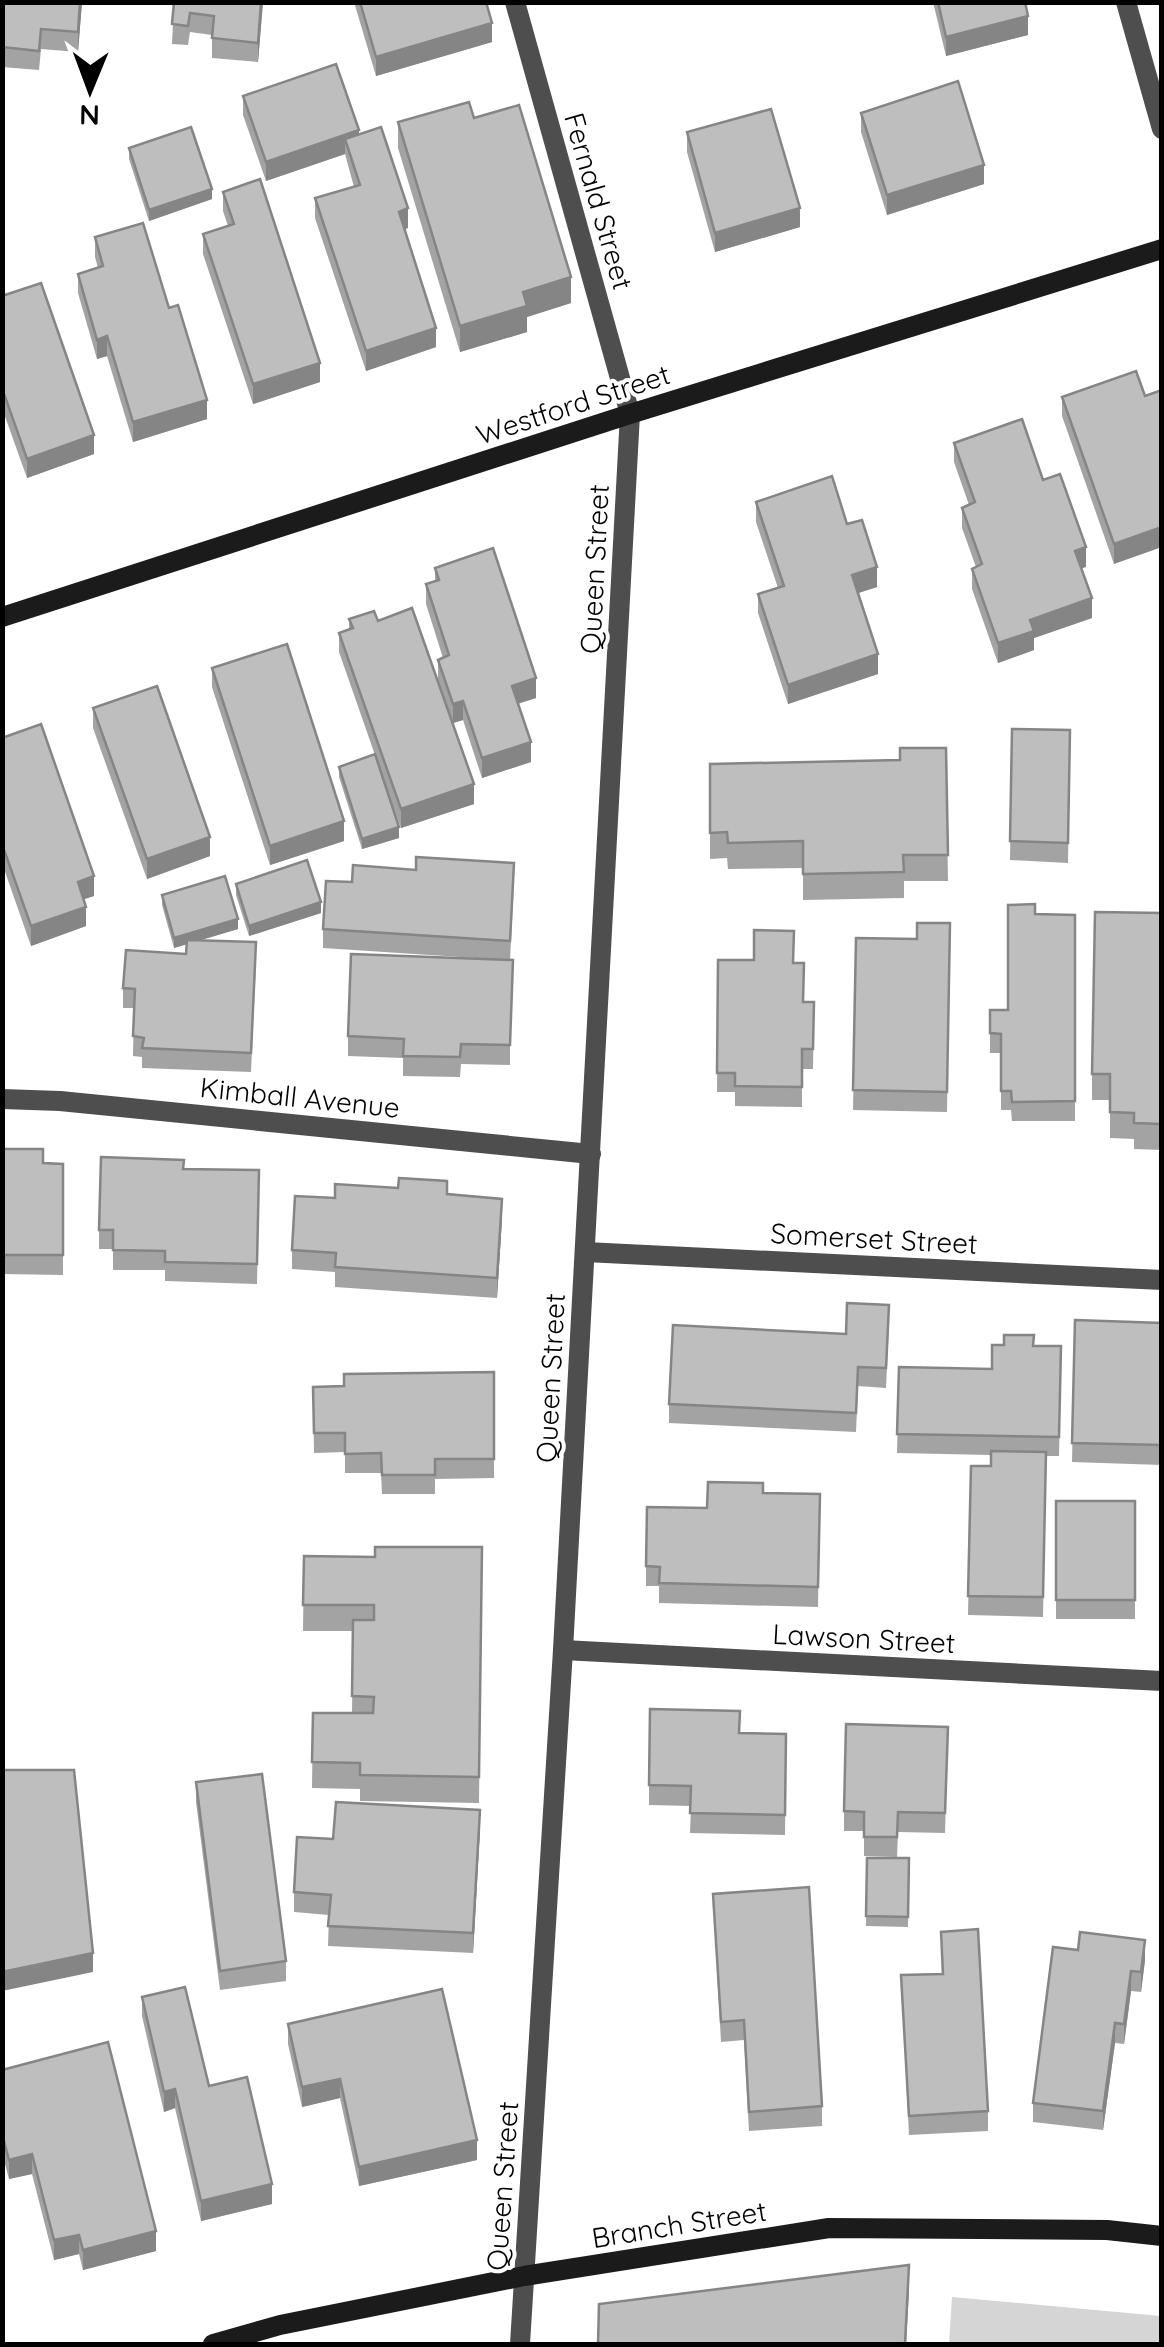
<svg xmlns="http://www.w3.org/2000/svg" width="1164" height="2347" font-family="Quicksand,sans-serif">
<rect width="100%" height="100%" fill="#fff"/>
<polygon fill="#d5d5d5" points="952,2297 1161,2316 1161,2344 949,2344"/>
<g fill="none" stroke-linecap="round" stroke-linejoin="round">
<g stroke="#4e4e4e" stroke-width="20">
<polyline points="515,2 630,414 563,1650 520,2344"/>
<polyline points="1126,2 1162,129"/>
<polyline points="2,1099 60,1101 591,1154"/>
<polyline points="585,1252 1162,1280"/>
<polyline points="563,1650 1162,1681"/>
</g>
<g stroke="#1b1b1b" stroke-width="20">
<polyline points="2,617 630,414 1162,249"/>
<polyline points="213,2344 280,2325 524,2276 829,2228 1107,2230 1162,2236"/>
</g>
</g>
<g fill="#a3a3a3">
<polygon points="2,2 82,2 78,52 41,49 39,70 2,67"/>
<polygon points="174,2 263,2 258,62 212,58 212,35 190,32 188,45 172,44"/>
<polygon points="354,2 486,2 492,42 376,76"/>
<polygon points="933,2 1025,2 1028,35 946,56"/>
<polygon points="243,96 359,134 408,228 404,229 436,347 366,371 315,218 315,198 354,187 345,154 266,181 243,115"/>
<polygon points="861,113 984,184 887,215 861,132"/>
<polygon points="474,118 571,303 527,317 527,332 460,352 398,148 398,122"/>
<polygon points="687,132 800,227 715,252 687,152"/>
<polygon points="129,148 212,199 149,221 129,159"/>
<polygon points="223,192 320,382 253,404 203,254 203,234 228,226 223,211"/>
<polygon points="95,237 169,308 207,419 133,442 107,356 97,359 78,293 78,274 98,268 95,257"/>
<polygon points="2,296 94,454 27,478 2,408"/>
<polygon points="1145,396 1114,564 1062,416 1062,397"/>
<polygon points="954,443 1043,480 1086,567 1081,568 1092,618 1034,638 1034,650 998,663 972,589 972,569 976,567 962,528 962,508 969,505 954,462"/>
<polygon points="756,502 847,524 877,587 858,593 878,674 788,704 758,613 758,594 778,588 756,522"/>
<polygon points="435,568 536,698 518,704 531,762 482,778 463,720 453,723 438,679 438,660 443,658 426,604 426,584 435,581"/>
<polygon points="349,619 378,621 474,804 401,828 383,780 399,838 362,849 339,777 339,767 375,755 339,652 339,633 349,630"/>
<polygon points="212,668 344,841 270,865 212,687"/>
<polygon points="93,708 210,856 147,879 93,728"/>
<polygon points="1012,729 1070,730 1068,863 1010,860"/>
<polygon points="2,738 94,896 84,899 86,926 31,946 2,863"/>
<polygon points="946,748 948,881 904,881 904,898 803,900 803,868 728,869 727,858 710,859 710,764 900,760"/>
<polygon points="514,883 510,960 510,1065 461,1064 460,1077 403,1076 403,1058 348,1056 348,1036 491,959 323,948 323,929"/>
<polygon points="236,884 321,913 249,936 236,895"/>
<polygon points="162,895 238,929 201,940 256,962 251,1072 142,1068 142,1057 133,1056 134,1008 123,1008 123,988 186,954 187,944 174,948 162,905"/>
<polygon points="1162,913 1162,1150 1134,1149 1134,1139 1110,1138 1110,1100 1092,1100 1092,1074"/>
<polygon points="1035,914 1075,915 1075,1121 1012,1121 1011,1110 1001,1110 1001,1053 990,1053 990,1010 1008,1010"/>
<polygon points="950,923 947,1112 853,1110 856,938 917,939"/>
<polygon points="718,960 794,963 803,1002 814,1002 813,1069 802,1069 802,1107 735,1106 735,1092 717,1092"/>
<polygon points="2,1149 43,1163 63,1164 63,1275 2,1274"/>
<polygon points="183,1169 259,1170 257,1284 165,1281 165,1270 113,1270 113,1249 99,1249 99,1230"/>
<polygon points="447,1194 502,1218 497,1298 335,1287 335,1272 292,1269 292,1250 335,1198"/>
<polygon points="1075,1320 1162,1323 1162,1465 1072,1462"/>
<polygon points="889,1325 886,1388 858,1386 856,1432 669,1423 669,1404 846,1334"/>
<polygon points="1004,1345 1061,1346 1059,1456 1046,1456 1043,1617 968,1615 971,1466 991,1466 991,1455 897,1453 899,1367 992,1369"/>
<polygon points="494,1372 494,1478 435,1479 435,1494 382,1494 381,1473 345,1473 345,1452 314,1453 313,1387 344,1386"/>
<polygon points="763,1493 820,1494 818,1607 659,1603 659,1586 646,1586 646,1566 707,1508"/>
<rect x="1056" y="1501" width="79" height="118"/>
<polygon points="482,1547 479,1803 360,1801 360,1789 312,1788 313,1713 352,1713 353,1631 303,1631 304,1556 375,1557"/>
<polygon points="948,1727 945,1833 898,1832 897,1857 864,1856 864,1831 844,1831 844,1811"/>
<polygon points="740,1733 786,1734 785,1835 690,1833 691,1806 649,1805 649,1785"/>
<polygon points="196,1782 286,1961 286,1981 220,1990 196,1802"/>
<polygon points="480,1829 473,1953 328,1946 329,1915 294,1912 294,1892 333,1839"/>
<polygon points="867,1858 909,1858 908,1927 866,1926"/>
<polygon points="713,1894 822,2106 822,2126 749,2131 744,2040 721,2042"/>
<polygon points="941,1932 988,2111 988,2131 909,2135 901,1975 942,1974"/>
<polygon points="1053,1947 1145,1960 1141,1992 1131,1991 1124,2044 1115,2043 1103,2130 1033,2122 1033,2103"/>
<polygon points="142,1997 209,2086 272,2204 201,2221 175,2108 164,2112 142,2016"/>
<polygon points="288,2024 477,2160 359,2186 340,2098 302,2107 288,2044"/>
<polygon points="2,2070 156,2251 83,2270 79,2254 54,2260 32,2174 9,2179 2,2153"/>
</g>
<g fill="#858585">
<polygon points="80,2 82,2 78,52 78,32"/>
<polygon points="261,2 263,2 258,62 258,43"/>
<polygon points="1028,16 1028,35 946,56 946,37"/>
<polygon points="492,23 492,42 376,76 376,57"/>
<polygon points="359,130 359,150 345,139 345,154 266,181 266,162"/>
<polygon points="984,165 984,184 887,215 887,195"/>
<polygon points="212,189 212,199 149,221 149,210"/>
<polygon points="408,208 408,228 399,231 399,212"/>
<polygon points="800,208 800,227 715,252 715,233"/>
<polygon points="571,277 571,303 527,317 527,332 460,352 460,326 523,292"/>
<polygon points="436,328 436,347 366,371 366,351"/>
<polygon points="107,336 107,356 97,359 97,340"/>
<polygon points="320,363 320,382 253,404 253,384"/>
<polygon points="207,400 207,419 133,442 133,422"/>
<polygon points="94,435 94,454 27,478 27,459"/>
<polygon points="1162,527 1162,547 1114,564 1114,544"/>
<polygon points="1086,547 1086,567 1075,570 1075,551"/>
<polygon points="877,567 877,587 852,595 852,575"/>
<polygon points="1092,598 1092,618 1034,638 1034,650 998,663 998,643 1030,620"/>
<polygon points="878,654 878,674 788,704 788,685"/>
<polygon points="536,678 536,698 512,705 512,686"/>
<polygon points="463,701 463,720 453,723 453,704"/>
<polygon points="531,742 531,762 482,778 482,758"/>
<polygon points="474,784 474,804 401,828 401,809"/>
<polygon points="344,821 344,841 270,865 270,846"/>
<polygon points="399,827 399,838 362,849 362,839"/>
<polygon points="210,837 210,856 147,879 147,859"/>
<polygon points="94,876 94,896 78,901 78,882"/>
<polygon points="321,902 321,913 249,936 249,926"/>
<polygon points="86,907 86,926 31,946 31,926"/>
<polygon points="238,919 238,929 174,948 174,938"/>
<polygon points="502,1199 502,1218 497,1298 497,1278"/>
<polygon points="480,1810 480,1829 473,1953 473,1933"/>
<polygon points="1145,1940 1145,1960 1141,1992 1141,1972"/>
<polygon points="93,1953 93,1972 2,1991 2,1972"/>
<polygon points="1131,1971 1131,1991 1124,2044 1124,2024"/>
<polygon points="1115,2023 1115,2043 1103,2130 1103,2111"/>
<polygon points="340,2079 340,2098 302,2107 302,2087"/>
<polygon points="175,2089 175,2108 164,2112 164,2092"/>
<polygon points="477,2140 477,2160 359,2186 359,2167"/>
<polygon points="32,2154 32,2174 9,2179 9,2160"/>
<polygon points="272,2184 272,2204 201,2221 201,2201"/>
<polygon points="156,2231 156,2251 83,2270 83,2250"/>
<polygon points="79,2235 79,2254 54,2260 54,2240"/>
<polygon points="909,2265 909,2291 906,2344 905,2344"/>
</g>
<g fill="#bebebe" stroke="#858585" stroke-width="2.5">
<polygon points="2,2 80,2 78,32 41,29 39,51 2,47"/>
<polygon points="174,2 261,2 258,43 212,38 214,16 190,13 188,26 172,24"/>
<polygon points="360,2 486,2 492,23 376,57"/>
<polygon points="938,2 1025,2 1028,16 946,37"/>
<polygon points="336,64 359,130 266,162 243,96"/>
<polygon points="958,81 984,165 887,195 861,113"/>
<polygon points="469,102 474,118 519,105 571,277 523,292 527,306 460,326 398,122"/>
<polygon points="771,109 800,208 715,233 687,132"/>
<polygon points="191,127 212,189 149,210 129,148"/>
<polygon points="381,127 408,208 399,212 436,328 366,351 315,198 360,185 345,139"/>
<polygon points="260,179 320,363 253,384 203,234 234,224 223,192"/>
<polygon points="143,223 169,308 178,305 207,400 133,422 107,336 97,340 78,274 103,266 95,237"/>
<polygon points="41,283 94,435 27,459 2,388 2,296"/>
<polygon points="1136,371 1145,396 1162,390 1162,527 1114,544 1062,397"/>
<polygon points="1022,419 1043,480 1060,474 1086,547 1075,551 1092,598 1030,620 1034,631 998,643 972,569 982,564 962,508 975,502 954,443"/>
<polygon points="832,476 847,524 862,520 877,567 852,575 878,654 788,685 758,594 784,586 756,502"/>
<polygon points="493,548 536,678 512,686 531,742 482,758 463,701 453,704 438,660 449,655 426,584 439,580 435,568"/>
<polygon points="412,608 474,784 401,809 339,633 353,628 349,619 374,611 378,621"/>
<polygon points="287,644 344,821 270,846 212,668"/>
<polygon points="157,686 210,837 147,859 93,708"/>
<polygon points="41,724 94,876 78,882 86,907 31,926 2,844 2,738"/>
<polygon points="1012,729 1070,730 1068,843 1010,841"/>
<polygon points="900,748 946,748 948,855 903,855 904,872 803,874 803,841 728,843 727,832 710,833 710,764 900,760"/>
<polygon points="375,754 399,827 362,839 339,767"/>
<polygon points="416,857 514,863 510,941 323,929 326,881 352,882 353,865 416,870"/>
<polygon points="307,860 321,902 249,926 236,884"/>
<polygon points="225,876 238,919 174,938 162,895"/>
<polygon points="1035,904 1035,914 1075,915 1075,1101 1012,1102 1011,1091 1001,1091 1001,1034 990,1033 990,1010 1008,1010 1008,905"/>
<polygon points="1095,912 1162,913 1162,1124 1134,1123 1134,1113 1110,1112 1110,1074 1092,1074"/>
<polygon points="917,923 950,923 947,1092 853,1090 856,938 917,939"/>
<polygon points="754,930 794,931 793,963 804,963 803,1002 814,1002 813,1049 802,1049 802,1087 735,1086 735,1073 717,1073 718,960 754,960"/>
<polygon points="187,940 256,942 251,1053 142,1048 144,1038 133,1036 135,989 123,988 126,950 186,954"/>
<polygon points="351,954 513,960 510,1045 461,1044 460,1057 403,1056 404,1039 348,1036"/>
<polygon points="2,1149 43,1149 43,1163 63,1164 63,1255 2,1255"/>
<polygon points="101,1157 184,1160 183,1169 259,1170 257,1264 165,1262 165,1251 113,1250 113,1230 99,1230"/>
<polygon points="399,1178 447,1181 447,1194 502,1199 497,1278 335,1267 336,1253 292,1250 295,1196 335,1198 335,1184 398,1188"/>
<polygon points="847,1303 889,1305 886,1368 858,1367 856,1413 669,1404 673,1325 846,1334"/>
<polygon points="1075,1320 1162,1323 1162,1445 1072,1443"/>
<polygon points="1004,1335 1034,1335 1033,1346 1061,1346 1059,1437 897,1434 899,1367 992,1369 992,1345 1004,1345"/>
<polygon points="494,1372 494,1459 435,1459 435,1475 382,1475 381,1453 345,1454 345,1433 314,1433 313,1387 344,1386 344,1374"/>
<polygon points="991,1451 1046,1452 1043,1597 968,1596 971,1466 991,1466"/>
<polygon points="708,1482 763,1483 763,1493 820,1494 818,1587 659,1583 660,1567 646,1566 647,1507 707,1508"/>
<rect x="1056" y="1501" width="79" height="99"/>
<polygon points="375,1547 482,1547 479,1777 360,1775 360,1763 312,1762 313,1713 373,1713 374,1697 352,1696 353,1620 374,1620 374,1605 303,1605 304,1556 375,1557"/>
<polygon points="650,1709 740,1711 739,1733 786,1734 785,1815 690,1813 691,1786 649,1785"/>
<polygon points="846,1724 948,1727 945,1813 898,1812 897,1837 864,1837 864,1812 844,1811"/>
<polygon points="2,1770 74,1770 93,1953 2,1972"/>
<polygon points="262,1774 286,1961 220,1971 196,1782"/>
<polygon points="336,1802 480,1810 473,1933 328,1926 331,1895 294,1892 297,1837 333,1839"/>
<polygon points="867,1858 909,1858 908,1917 866,1916"/>
<polygon points="809,1887 822,2106 749,2112 744,2020 721,2022 713,1894"/>
<polygon points="978,1929 988,2111 909,2116 901,1975 943,1974 941,1932"/>
<polygon points="1080,1932 1145,1940 1141,1972 1131,1971 1124,2024 1115,2023 1103,2111 1033,2103 1053,1947 1078,1950"/>
<polygon points="185,1987 209,2086 247,2077 272,2184 201,2201 175,2089 164,2092 142,1997"/>
<polygon points="442,1989 477,2140 359,2167 340,2079 302,2087 288,2024"/>
<polygon points="108,2042 156,2231 83,2250 79,2235 54,2240 32,2154 9,2160 2,2134 2,2070"/>
<polygon points="909,2265 905,2344 598,2344 599,2304"/>
</g>
<g text-anchor="middle" dominant-baseline="central" stroke-width="8" stroke-linejoin="round" paint-order="stroke">
<g font-size="28" fill="#000" stroke="#fff">
<text transform="translate(599 201) rotate(74)">Fernald Street</text>
<text transform="translate(573 404) rotate(-18)">Westford Street</text>
<text transform="translate(594 569) rotate(-87)">Queen Street</text>
<text transform="translate(300 1097) rotate(6)">Kimball Avenue</text>
<text transform="translate(874 1238) rotate(3)">Somerset Street</text>
<text transform="translate(550 1378) rotate(-87)">Queen Street</text>
<text transform="translate(864 1638) rotate(3)">Lawson Street</text>
<text transform="translate(502 2186) rotate(-86)">Queen Street</text>
<text transform="translate(679 2224) rotate(-9)">Branch Street</text>
</g>
</g>
<rect width="1164" height="2347" fill="none" stroke="#000000" stroke-width="10"/>
<g transform="translate(90 90) rotate(181)" stroke="#ffffff" stroke-width="8" paint-order="stroke">
<path d="M0-8L18 38L0 25L-18 38Z" fill="#000000"/>
<text y="-15" font-size="28" font-weight="bold" text-anchor="middle" fill="#000000">N</text>
</g>
</svg>
